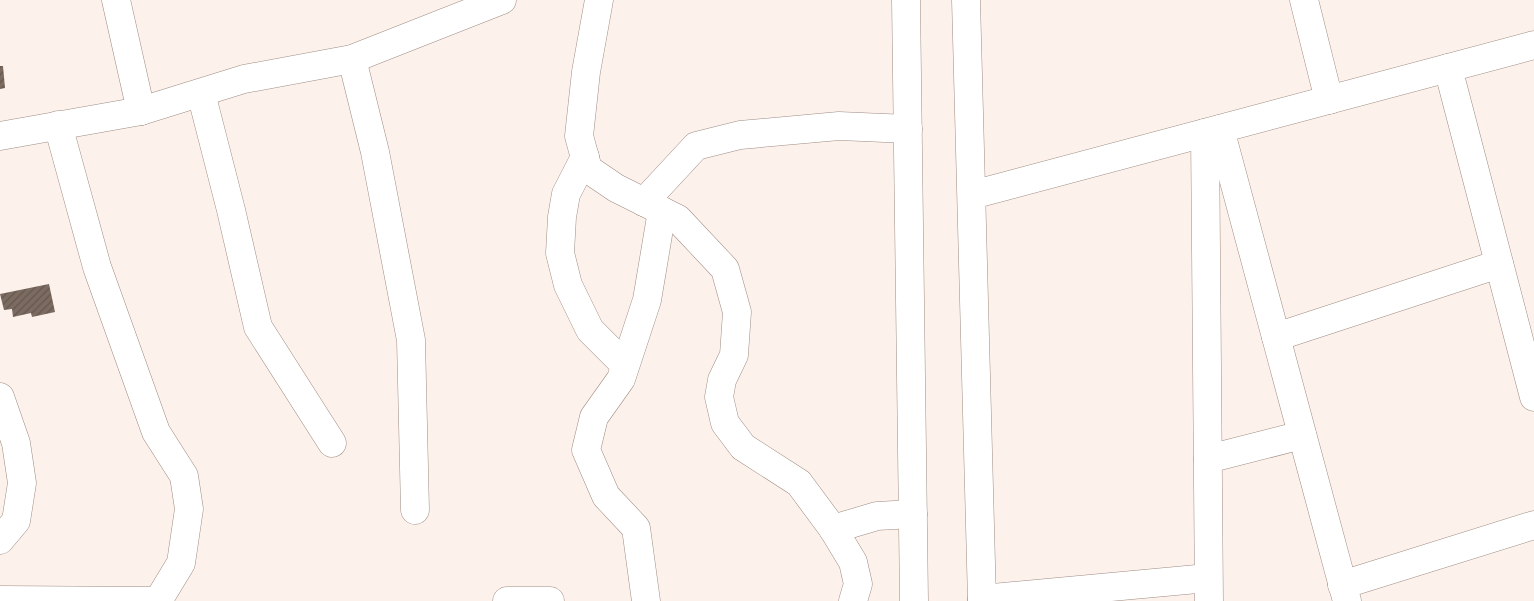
<svg xmlns="http://www.w3.org/2000/svg" width="1534" height="601" font-family="'Fira Sans',sans-serif">
<defs>
<pattern id="building-hatch" width="6" height="6" patternUnits="userSpaceOnUse" patternTransform="scale(1.25)"><rect width="6" height="6" fill="#7b6b61"/><path d="M-1 1l2-2M0 6l6-6M5 7l2-2" fill="none" stroke="#64574e"/></pattern>
</defs>
<rect width="100%" height="100%" fill="#fdf1eb"/>
<g fill="url(#building-hatch)">
<polygon points="0,66 3,66 5,88 0,89"/>
<polygon points="49,284 55,312 32,317 31,313 13,317 12,309 4,310 0,294"/>
</g>
<g fill="none" stroke-linecap="round" stroke-linejoin="round">
<defs>
<g id="minor">
<polyline points="116,0 141,111"/>
<polyline points="599,0 586,72 579,136 588,169 616,188 678,219 725,269 737,312 734,355 722,380 719,397 725,423 743,447 799,483 833,529 853,562 858,584 853,601"/>
<polyline points="906,0 914,601"/>
<polyline points="966,0 982,601"/>
<polyline points="1304,0 1329,100"/>
<polyline points="352,59 375,152 411,340 415,510"/>
<polyline points="1448,68 1534,397"/>
<polyline points="201,93 231,210 258,327 332,443"/>
<polyline points="58,125 97,267 156,432 184,476 189,509 181,563 158,601"/>
<polyline points="1220,129 1347,601"/>
<polyline points="1205,133 1209,601"/>
<polyline points="0,136 141,111 244,79 352,59 502,0"/>
<polyline points="585,157 566,194 562,217 560,253 568,285 590,330 625,365"/>
<polyline points="972,195 1534,45"/>
<polyline points="644,202 696,146 740,135 839,126 908,129"/>
<polyline points="1276,337 1499,264"/>
<polyline points="0,397 16,443 22,483 16,521 0,540"/>
<polyline points="1208,459 1302,435"/>
<polyline points="833,529 877,516 913,514"/>
<polyline points="1342,585 1534,525"/>
<polyline points="982,599 1208,578"/>
<polyline points="0,600 150,601"/>
<polyline points="507,601 550,601"/>
<polyline points="646,601 636,528 606,496 586,450 594,417 621,379 647,300 662,211"/>
</g>
</defs>
<use href="#minor" stroke="#9e8d84" stroke-width="29"/>
<use href="#minor" stroke="#fff" stroke-width="28"/>
</g>
</svg>
